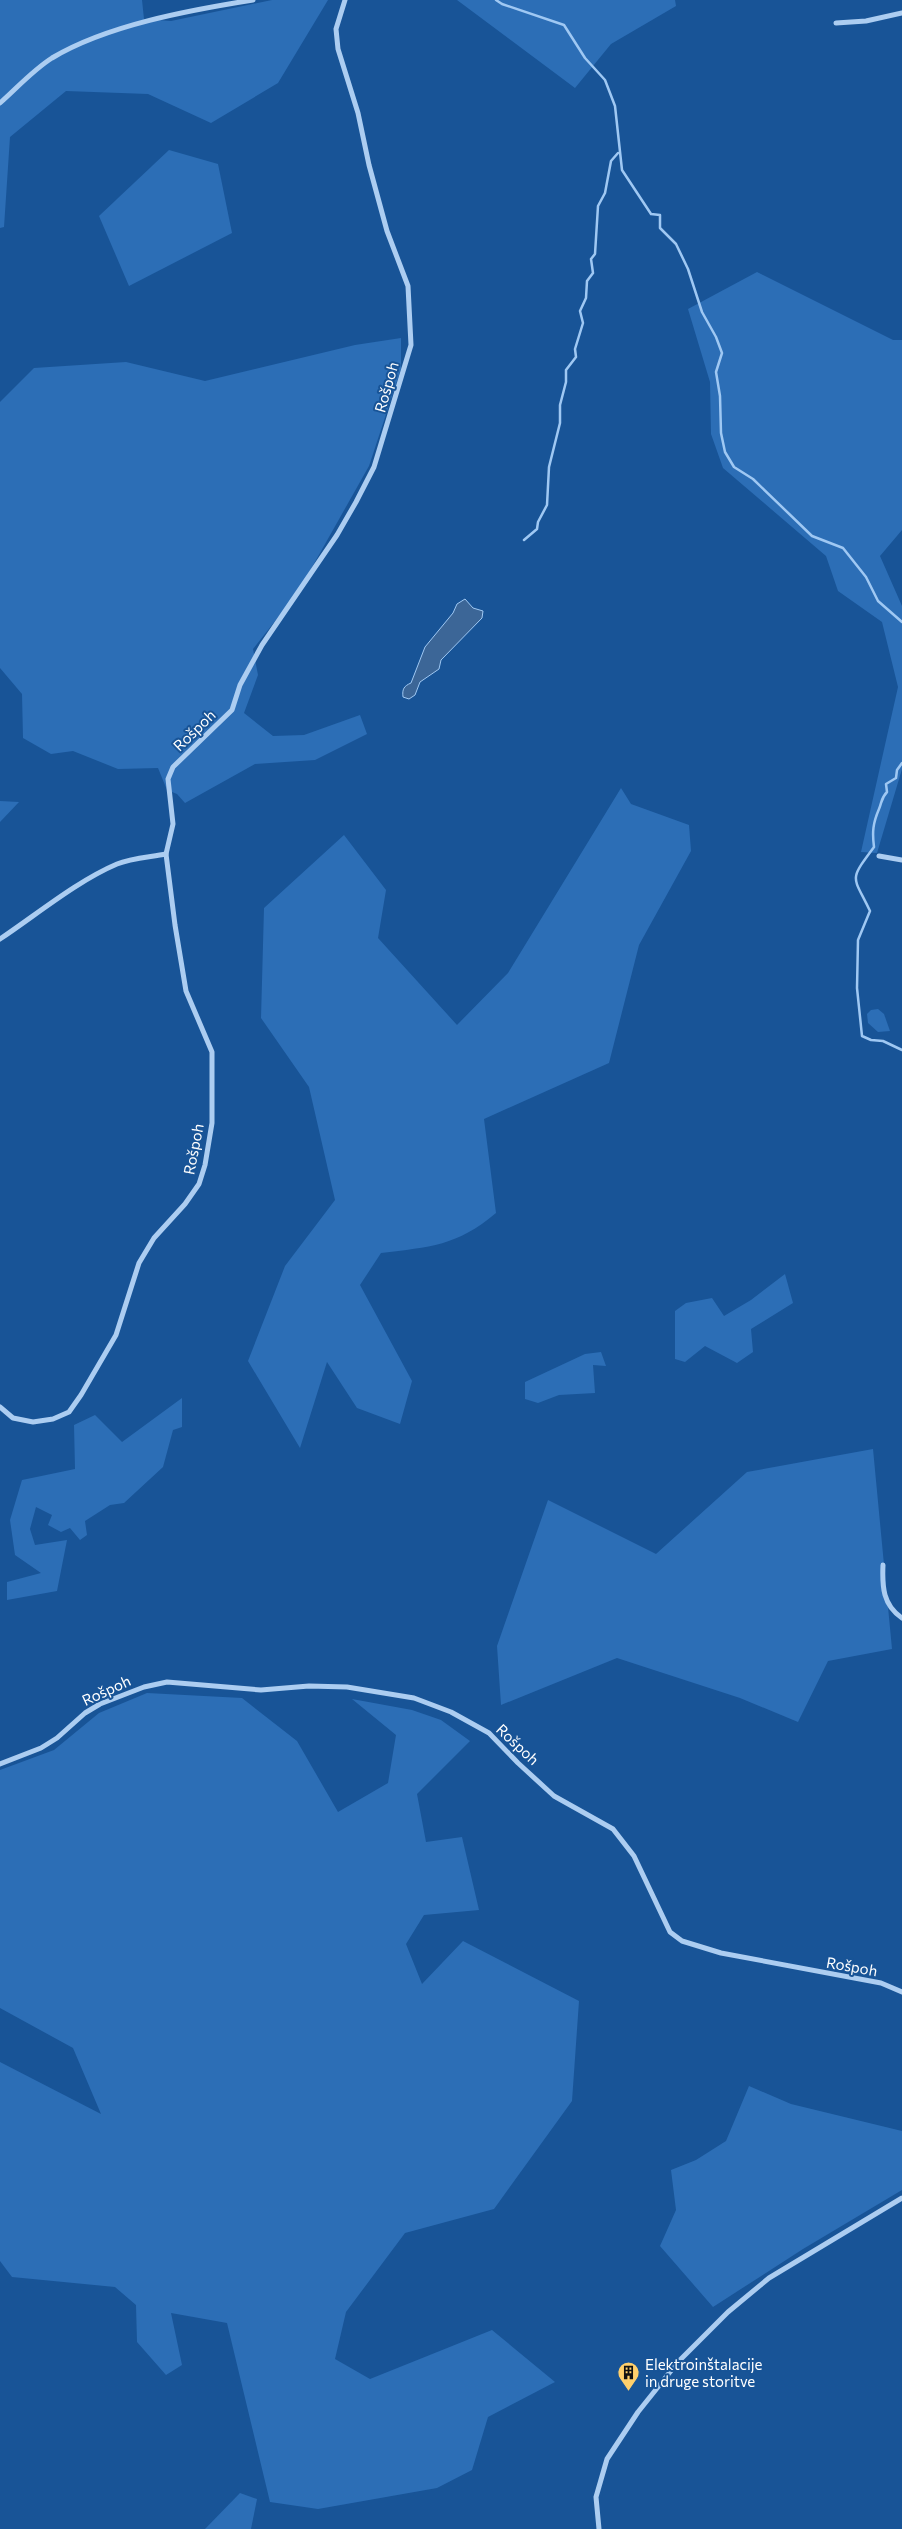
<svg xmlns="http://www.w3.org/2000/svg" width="902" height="2529" font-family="Commissioner,sans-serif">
<rect width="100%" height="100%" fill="#185497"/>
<g fill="#2c6eb6">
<polygon points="0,0 142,0 144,19 171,21 272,0 328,0 278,83 211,123 148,94 66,91 10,137 4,227 0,228"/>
<polygon points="457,0 675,0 676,6 611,44 575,88"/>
<polygon points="169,150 218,164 232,233 129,286 99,216"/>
<polygon points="757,272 893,340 902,340 902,530 880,556 902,606 902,769 877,853 861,852 898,687 882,622 838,591 826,556 723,468 711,434 710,382 688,309"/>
<polygon points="401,338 401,369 369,466 298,592 253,649 258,675 244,713 273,736 304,735 360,715 367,734 315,760 255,764 185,803 177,794 167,790 158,768 118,769 73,751 51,754 23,738 22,694 0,668 0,402 34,368 126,362 205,381 355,345"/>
<path d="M621 788 631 804 689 825 691 851 639 945 609 1063 484 1119 496 1213C457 1246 430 1247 381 1253L360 1285 412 1381 400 1424 357 1408 327 1362 300 1448 248 1361 285 1266 335 1200 309 1087 261 1018 264 908 344 835 386 890 378 938 457 1025 508 973Z"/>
<polygon points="0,801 19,802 0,822"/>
<polygon points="878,1009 884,1014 890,1031 878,1032 868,1023 867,1014 871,1010"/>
<polygon points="785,1274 793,1303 751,1329 753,1352 737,1363 705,1346 685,1362 675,1359 675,1311 686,1303 712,1298 724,1316 751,1300"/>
<polygon points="601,1352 606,1366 593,1365 595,1393 559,1395 538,1403 525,1399 525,1382 585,1354"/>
<polygon points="182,1398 182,1427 173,1430 163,1467 124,1503 110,1505 85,1521 87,1535 80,1540 70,1528 61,1532 48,1525 52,1515 36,1507 30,1529 35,1545 67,1540 57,1591 7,1600 7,1582 41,1573 15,1555 10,1520 22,1480 75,1469 74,1425 95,1415 122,1442"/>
<polygon points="873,1449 892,1649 828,1661 798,1722 740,1698 617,1658 501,1705 497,1646 548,1500 656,1554 747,1472"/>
<polygon points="147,1693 242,1698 297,1741 338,1812 388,1783 396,1735 352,1699 412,1710 441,1720 470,1741 417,1794 426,1842 462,1837 479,1910 424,1915 406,1944 422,1984 463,1941 579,2001 572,2101 494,2209 405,2233 346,2312 335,2359 370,2379 492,2330 555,2382 488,2417 472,2470 437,2488 318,2509 270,2502 227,2323 171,2313 182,2365 166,2375 137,2342 136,2305 115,2287 12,2277 0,2261 0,2062 101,2114 73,2048 0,2008 0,1770 54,1750 99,1713"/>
<polygon points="749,2086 791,2104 902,2131 902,2190 803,2249 713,2307 660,2246 676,2210 671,2170 696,2160 726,2141"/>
<polygon points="240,2493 257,2499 251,2529 205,2529"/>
</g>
<path fill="#3c6697" stroke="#9fc8f3" d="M465 599 473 608 483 611 482 618 441 660 439 669 420 682 415 695 409 699 403 697C402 689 404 686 411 683L425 647 453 613 457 604Z"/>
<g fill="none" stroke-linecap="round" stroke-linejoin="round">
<g stroke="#9fc8f3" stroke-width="2.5">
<polyline points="496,0 502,4 564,25 585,58 605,80 615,106 622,170 651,214 660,215 660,228 676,244 688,269 702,312 716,337 722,353 716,372 720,396 721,433 725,452 734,467 753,479 812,536 843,548 866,577 878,601 902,622"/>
<polyline points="524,540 537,529 538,522 547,505 549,467 560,423 560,405 566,382 566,370 576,357 575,349 583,323 580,311 586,298 587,281 593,273 591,259 595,254 598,206 605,193 611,161 618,153"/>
<path d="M902 763 897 770 896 778 886 784 887 792C881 798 882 802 879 809 873 823 872 832 874 847 848 882 853 875 870 911L858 940 857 988 862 1036 871 1040 883 1041 902 1050"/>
</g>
<g stroke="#accdf1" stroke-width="5">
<polyline points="836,23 866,21 902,13"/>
<path d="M0 103C17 88 33 70 52 58 107 25 190 10 253 0"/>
<polyline points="879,856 902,860"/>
<path d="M0 939C36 915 77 881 117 864 131 858 151 857 166 854"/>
<polyline points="0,1407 13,1418 33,1422 53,1419 69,1412 81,1395 116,1335 139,1263 154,1238 185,1204 199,1184 205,1165 212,1123 212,1052 186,991 175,925 166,854 173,824 168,779 173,767 232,710 240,685 262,645 337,535 356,502 374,467 411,345 408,286 387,231 369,165 358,113 338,49 336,29 345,0"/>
<path d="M883 1565C882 1587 883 1605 902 1618"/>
<polyline points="0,1764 41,1748 57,1738 85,1713 100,1704 144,1687 167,1682 261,1690 309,1686 347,1687 414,1698 451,1712 489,1733 518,1763 554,1796 613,1829 634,1856 670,1932 682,1941 721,1953 881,1983 902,1992"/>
<polyline points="599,2529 596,2497 607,2459 638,2412 678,2362 728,2312 769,2278 902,2198"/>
</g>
</g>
<defs>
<symbol id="building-pin" viewBox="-11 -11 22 30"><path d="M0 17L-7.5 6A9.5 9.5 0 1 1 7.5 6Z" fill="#ffd06c" stroke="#185497"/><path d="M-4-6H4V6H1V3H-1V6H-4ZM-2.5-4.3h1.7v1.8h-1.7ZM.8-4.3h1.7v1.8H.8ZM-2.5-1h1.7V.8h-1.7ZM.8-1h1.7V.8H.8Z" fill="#111"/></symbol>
</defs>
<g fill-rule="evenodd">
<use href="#building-pin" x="616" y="2360" width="25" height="34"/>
</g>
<g text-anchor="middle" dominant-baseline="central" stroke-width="4" stroke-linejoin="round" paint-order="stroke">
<g font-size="15" fill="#fff" stroke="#185497">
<text transform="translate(386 387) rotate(-74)">Rošpoh</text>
<text transform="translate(194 730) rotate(-44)">Rošpoh</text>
<text transform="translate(193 1149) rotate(-79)">Rošpoh</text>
<text transform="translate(106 1690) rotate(-25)">Rošpoh</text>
<text transform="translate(518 1744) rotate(43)">Rošpoh</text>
<text transform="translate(852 1966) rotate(10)">Rošpoh</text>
</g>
<g font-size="15" fill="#fff" stroke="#185497" text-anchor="start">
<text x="645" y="2364">Elektroinštalacije<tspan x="645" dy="17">in druge storitve</tspan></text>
</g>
</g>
</svg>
